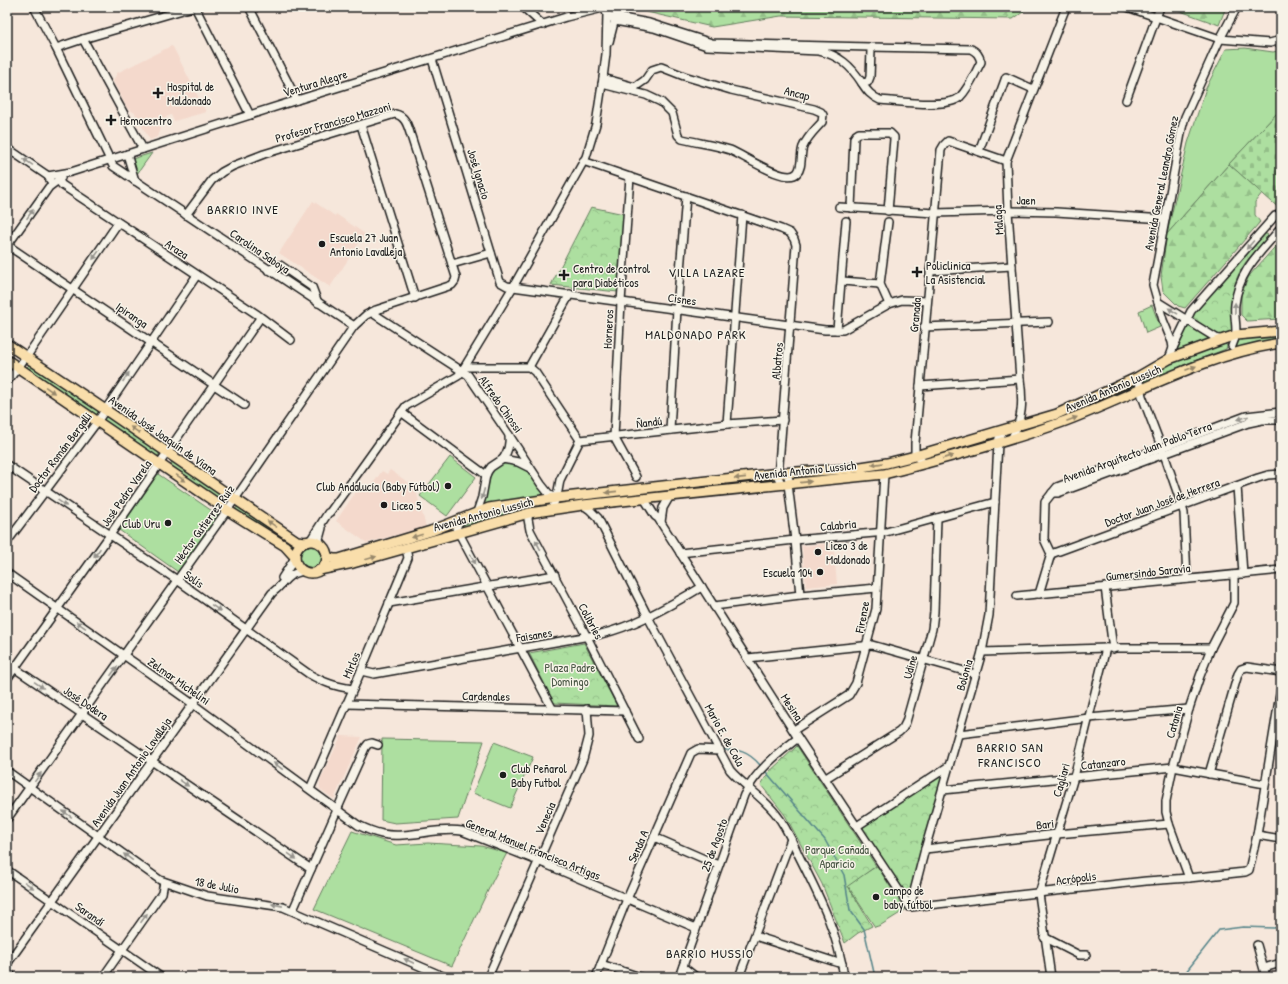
<svg xmlns="http://www.w3.org/2000/svg" width="1288" height="984" font-family="'Patrick Hand',sans-serif">
<defs>
<pattern id="forest-firs" width="22" height="20" patternUnits="userSpaceOnUse"><rect width="22" height="20" fill="#addfa0"/><path d="M5 1l3.5 6h-7zM16 11l3.5 6h-7z" fill="#94bf89"/></pattern>
<pattern id="cemetery-stones" width="16" height="16" patternUnits="userSpaceOnUse"><rect width="16" height="16" fill="#addfa0"/><path d="M2 7V4a2 2 0 0 1 4 0v3zM10 15v-3a2 2 0 0 1 4 0v3z" fill="#94bf89"/></pattern>
<pattern id="park-crowns" width="20" height="18" patternUnits="userSpaceOnUse"><rect width="20" height="18" fill="#addfa0"/><path d="M2 6a3 3 0 1 1 6 0M12 15a3 3 0 1 1 6 0" fill="none" stroke="#94bf89"/></pattern>
</defs>
<rect width="100%" height="100%" fill="#f6e7db"/>
<filter id="ink" filterUnits="userSpaceOnUse"><feTurbulence type="fractalNoise" baseFrequency=".025" numOctaves="2"/><feDisplacementMap in="SourceGraphic" scale="8" xChannelSelector="R" yChannelSelector="G"/><feConvolveMatrix kernelMatrix="1 2 1 2 8 2 1 2 1" color-interpolation-filters="sRGB"/></filter>
<g filter="url(#ink)">
<g fill="#f4d9cc">
<polygon points="171,46 173,47 206,112 174,121 171,115 166,117 169,123 161,126 157,137 150,140 140,123 137,125 134,119 137,117 135,113 127,108 113,81 117,73"/>
<polygon points="313,201 335,216 336,214 365,234 330,287 279,253"/>
<polygon points="390,470 415,487 426,527 367,543 336,521 362,483 370,488 382,471 387,474"/>
<polygon points="833,543 837,584 806,587 802,546"/>
<polygon points="341,736 362,737 334,799 320,789 320,781"/>
</g>
<g fill="#addfa0" stroke="#647e5e">
<polygon points="1245,48 1273,52 1281,50 1281,109 1229,164 1167,234 1188,143 1206,88 1226,49"/>
<polygon points="152,153 137,174 132,159"/>
<polygon points="1152,305 1160,327 1146,333 1139,311"/>
<polygon points="1189,324 1212,339 1176,352"/>
<polygon points="1281,334 1281,341 1231,351 1235,347 1239,337"/>
<polygon points="1224,342 1227,346 1226,349 1181,366 1168,375 1144,384 1142,381 1144,378 1166,364"/>
<polygon points="29,365 31,365 99,410 100,412 96,418 26,368"/>
<polygon points="1135,383 1137,384 1138,387 1088,409 1017,433 1021,428"/>
<polygon points="104,414 159,452 159,455 156,457 100,421"/>
<polygon points="998,434 994,440 926,460 920,457"/>
<polygon points="450,457 476,477 447,516 420,496"/>
<polygon points="912,459 919,463 883,470 791,481 790,475"/>
<polygon points="172,462 174,462 226,498 223,502 170,467"/>
<path d="M508 463C526 462 536 483 545 496L483 507 492 470 499 465Z"/>
<polygon points="158,474 218,515 178,572 119,530"/>
<polygon points="776,476 778,483 652,494 650,491"/>
<polygon points="638,492 638,495 555,506 558,502"/>
<polygon points="550,503 550,505 535,508 459,529 459,526 487,512"/>
<polygon points="239,506 296,544 292,549 236,512 236,508"/>
<circle cx="310" cy="557" r="12"/>
<polygon points="382,739 484,741 458,819 395,823 381,820"/>
<polygon points="494,742 533,757 510,808 473,793"/>
<polygon points="352,831 396,845 428,843 481,846 507,853 493,880 452,966 314,909"/>
<polygon points="877,866 905,910 881,925 875,927 847,885"/>
</g>
<g fill="url(#forest-firs)" stroke="#647e5e">
<polygon points="629,7 1027,7 1023,12 1013,19 781,16 712,27 629,8"/>
<polygon points="1173,7 1226,7 1219,25 1172,8"/>
<polygon points="1229,164 1262,193 1255,202 1255,215 1260,222 1185,308 1178,306 1163,291 1161,276 1167,234"/>
<polygon points="1281,240 1281,319 1247,321 1241,315 1241,295 1249,276"/>
</g>
<polygon fill="url(#cemetery-stones)" stroke="#647e5e" points="1281,109 1281,210 1229,164"/>
<g fill="url(#park-crowns)" stroke="#647e5e">
<polygon points="591,207 624,214 618,292 551,285"/>
<path d="M1265 234H1267L1269 237C1261 246 1250 255 1244 265 1230 285 1231 308 1233 331L1223 336 1218 335 1191 320 1193 315Z"/>
<polygon points="584,643 617,706 554,703 529,653"/>
<polygon points="797,746 876,866 848,886 872,926 858,933 845,943 822,884 785,815 761,785 768,773"/>
<polygon points="945,774 908,898 861,827"/>
</g>
<g fill="none" stroke-linecap="round" stroke-linejoin="round">
<g stroke="#548489" stroke-width="1.5">
<path d="M722 750C738 749 748 751 760 765"/>
<polyline points="766,772 825,840 844,875 850,910 864,929 875,977"/>
<polyline points="1182,977 1219,930 1243,927 1274,928 1281,926"/>
</g>
<defs>
<g id="minor">
<polyline points="34,7 56,48 113,166 354,326"/>
<polyline points="195,7 250,115"/>
<polyline points="249,7 297,100"/>
<polyline points="523,7 543,25"/>
<polyline points="1127,7 1220,39 1270,43 1281,40"/>
<path d="M607 13 615 21 654 28 707 46 819 51C839 55 851 66 862 83L868 82 870 77 871 50 870 47 712 43 649 23 622 18 616 13"/>
<polyline points="83,39 143,149"/>
<polyline points="609,42 618,7"/>
<polyline points="56,48 83,39 193,7"/>
<polyline points="432,59 500,282 507,286 513,287 825,330 843,330 889,304 902,300 927,301"/>
<path d="M862 83C867 91 871 96 880 100 898 101 947 109 960 97 969 88 975 73 981 62 979 55 977 52 971 49L870 47"/>
<path d="M602 84 646 95 661 102 672 113 678 135 682 139C698 143 715 145 730 150 743 155 786 185 797 173 803 167 800 154 803 147 807 137 815 130 822 122L823 115 821 112 814 109 731 90 684 76 661 67 652 70 645 80 635 87 603 78"/>
<polyline points="1126,100 1160,7"/>
<polyline points="361,125 415,298"/>
<polyline points="7,148 48,176 50,180"/>
<polyline points="979,151 1006,77 1033,89"/>
<polyline points="127,154 135,181"/>
<polyline points="583,161 781,229 790,233 794,239 796,245 778,477 782,485"/>
<polyline points="48,176 71,172 297,100 566,17 603,8"/>
<polyline points="630,177 621,302 614,437 636,477"/>
<polyline points="58,180 62,185 258,315 291,340"/>
<polyline points="839,207 935,213 1008,211 1056,212 1165,219"/>
<polyline points="851,208 854,138 856,135 859,133 890,133 894,137 894,139 888,211"/>
<polyline points="888,222 880,284 889,304"/>
<polyline points="7,245 244,405"/>
<polyline points="7,246 49,187 61,178"/>
<polyline points="452,264 491,253"/>
<polyline points="268,270 280,265 312,287 318,303"/>
<polyline points="930,271 1012,266"/>
<polyline points="842,281 880,284"/>
<polyline points="1158,302 1216,338 1223,340"/>
<polyline points="371,312 468,375 509,435 541,484 549,494 556,498"/>
<polyline points="924,327 1049,322"/>
<polyline points="837,330 846,221"/>
<path d="M1232 346C1240 330 1233 320 1235 304 1239 270 1260 253 1281 228"/>
<polyline points="1173,348 1191,311 1275,216 1278,215 1281,217"/>
<polyline points="1169,359 1173,348 1172,342 1163,320 1153,285 1182,128 1185,117 1220,39 1237,7"/>
<polyline points="465,367 529,367 535,372 580,440"/>
<polyline points="529,367 570,294"/>
<polyline points="1138,377 1142,396 1164,454 1182,506 1184,513 1187,579"/>
<polyline points="7,382 29,353 118,223"/>
<polyline points="920,386 1020,379"/>
<polyline points="401,412 486,475"/>
<polyline points="727,424 742,215"/>
<polyline points="670,430 677,309 686,196"/>
<path d="M1011 439C1023 420 1023 401 1020 379L1008 211 1006 161 1066 7"/>
<path d="M503 459C508 451 510 445 509 435"/>
<polyline points="926,464 915,456 915,443 941,150 944,145 948,141 1006,161"/>
<path d="M7 465 177 580 309 674C325 683 334 686 353 689"/>
<polyline points="787,473 789,480 788,484 795,540 800,595"/>
<polyline points="1237,486 1243,574"/>
<polyline points="1052,493 1058,493 1248,423 1262,420 1281,420"/>
<polyline points="645,500 655,516 658,518 798,738 910,907 1146,881 1189,878 1245,872 1249,870 1257,835 1281,688"/>
<path d="M583 505 590 510 598 518 648 617 730 770C744 786 763 797 776 814 786 826 792 841 798 854 818 894 838 932 844 977"/>
<polyline points="552,510 558,491 560,480 580,440 727,424 783,420"/>
<polyline points="477,512 482,497 486,475 488,471 491,467 503,459 518,462 530,468"/>
<polyline points="529,513 528,519 530,530 587,637 639,739"/>
<polyline points="463,519 459,522 456,528 457,532 461,537 552,708"/>
<polyline points="661,522 663,508 670,496"/>
<polyline points="309,541 312,538 328,513 330,512 406,406 458,376 462,371 513,287 586,157 596,124 603,78 606,54 607,13 604,9"/>
<polyline points="7,542 97,422 197,275"/>
<polyline points="321,544 319,539 322,528"/>
<polyline points="680,553 795,540 886,532 995,502"/>
<polyline points="1051,554 1258,478 1268,475 1281,474"/>
<path d="M7 573 193 704 358 825C366 829 373 832 382 834 408 839 436 827 462 831L538 861 696 928"/>
<polyline points="282,578 295,558"/>
<polyline points="1105,587 1113,649"/>
<polyline points="1039,594 1051,554 1044,539 1045,502 1057,487 1246,416 1281,412"/>
<polyline points="1017,596 1281,570"/>
<polyline points="389,603 555,575"/>
<polyline points="714,606 800,595 877,588"/>
<polyline points="982,652 1106,648 1211,648"/>
<polyline points="748,658 872,645 975,674"/>
<polyline points="7,663 311,869"/>
<path d="M361 671 374 674 601 634C638 625 670 605 702 587"/>
<polyline points="7,679 110,535 260,318"/>
<polyline points="346,704 625,711"/>
<polyline points="794,730 849,695 856,683 876,609 884,474"/>
<polyline points="959,734 1089,718 1189,709"/>
<polyline points="7,771 160,880 207,896 283,907 445,977"/>
<polyline points="1209,774 1238,674 1241,669 1247,667 1281,672"/>
<polyline points="826,778 899,732 903,728 906,722 932,629 934,612 937,518"/>
<polyline points="310,789 361,671 408,558 406,548"/>
<polyline points="943,790 1173,767 1265,784"/>
<path d="M7 819 235 499 354 326 366 315 376 310 452 285 455 281 456 277 411 136C408 127 406 116 395 114L264 154 233 166 222 172 212 180 186 215"/>
<polyline points="857,826 949,766"/>
<polyline points="1257,835 1281,839"/>
<polyline points="654,837 718,865"/>
<polyline points="925,849 1057,834 1169,824"/>
<polyline points="7,870 161,977"/>
<polyline points="1189,878 1169,824 1166,812 1166,801 1173,767 1189,709 1200,676 1211,648 1234,603 1234,575"/>
<polyline points="910,907 925,849 982,652 989,615 998,443 999,438 1004,430"/>
<polyline points="293,910 341,801 365,748 368,744 372,743 378,745"/>
<polyline points="755,936 842,964"/>
<polyline points="1044,937 1079,955 1086,955"/>
<polyline points="1257,945 1266,977"/>
<path d="M7 964 272 593C287 582 283 575 304 571"/>
<polyline points="601,964 640,977"/>
<polyline points="683,967 696,977"/>
<polyline points="1264,968 1281,963"/>
<polyline points="7,972 13,977"/>
<polyline points="103,977 162,893 164,882"/>
<polyline points="488,977 583,759 589,736 587,709"/>
<polyline points="596,977 627,899 691,753 698,749 720,750"/>
<path d="M679 977 744 795C756 771 777 754 798 738"/>
<polyline points="739,977 791,839"/>
<polyline points="1051,977 1039,894 1074,777 1106,648"/>
</g>
<g id="major">
<polyline points="7,344 110,413 235,499 297,541 306,542"/>
<polyline points="7,360 227,510 285,546 295,557"/>
<circle cx="311" cy="557" r="16"/>
<polyline points="327,557 334,559 339,559 431,531 489,508 556,498 654,487 779,473 848,469 887,463 915,456 1057,414 1138,377 1169,359 1221,340 1236,335 1281,331"/>
<path d="M319 570 353 563 529 513 583 505 884 474C917 466 949 457 981 448 1012 439 1043 430 1073 418 1142 391 1207 354 1281 343"/>
</g>
</defs>
<use href="#minor" stroke="#1c1c1c" stroke-width="10"/>
<use href="#major" stroke="#1c1c1c" stroke-width="12"/>
<use href="#minor" stroke="#f7f3e8" stroke-width="7"/>
<use href="#major" stroke="#f9deab" stroke-width="9"/>
</g>
<defs><path id="oneway-solid" d="M-6-.8H1V-3.2L6.5 0L1 3.2V.8H-6Z"/></defs>
<g fill="#94928c">
<use href="#oneway-solid" transform="translate(28 162) rotate(-146)"/>
<use href="#oneway-solid" transform="translate(30 214) rotate(-55)"/>
<use href="#oneway-solid" transform="translate(1250 245) rotate(131)"/>
<use href="#oneway-solid" transform="translate(96 255) rotate(125)"/>
<use href="#oneway-solid" transform="translate(1235 308) rotate(-89)"/>
<use href="#oneway-solid" transform="translate(1173 311) rotate(-148)"/>
<use href="#oneway-solid" transform="translate(126 377) rotate(-56)"/>
<use href="#oneway-solid" transform="translate(1243 418) rotate(162)"/>
<use href="#oneway-solid" transform="translate(483 494) rotate(105)"/>
<use href="#oneway-solid" transform="translate(62 503) rotate(34)"/>
<use href="#oneway-solid" transform="translate(538 545) rotate(-118)"/>
<use href="#oneway-solid" transform="translate(97 553) rotate(125)"/>
<use href="#oneway-solid" transform="translate(473 559) rotate(62)"/>
<use href="#oneway-solid" transform="translate(216 608) rotate(35)"/>
<use href="#oneway-solid" transform="translate(81 625) rotate(-145)"/>
<use href="#oneway-solid" transform="translate(114 671) rotate(-55)"/>
<use href="#oneway-solid" transform="translate(39 685) rotate(34)"/>
<use href="#oneway-solid" transform="translate(278 766) rotate(-144)"/>
<use href="#oneway-solid" transform="translate(38 777) rotate(-54)"/>
<use href="#oneway-solid" transform="translate(184 783) rotate(34)"/>
<use href="#oneway-solid" transform="translate(67 814) rotate(-145)"/>
<use href="#oneway-solid" transform="translate(292 856) rotate(34)"/>
<use href="#oneway-solid" transform="translate(128 857) rotate(-144)"/>
<use href="#oneway-solid" transform="translate(29 885) rotate(35)"/>
<use href="#oneway-solid" transform="translate(277 905) rotate(-169)"/>
<use href="#oneway-solid" transform="translate(144 918) rotate(-55)"/>
<use href="#oneway-solid" transform="translate(409 961) rotate(-156)"/>
</g>
<g fill="#96876b">
<use href="#oneway-solid" transform="translate(1191 368) rotate(-21)"/>
<use href="#oneway-solid" transform="translate(50 390) rotate(35)"/>
<use href="#oneway-solid" transform="translate(1072 419) rotate(-21)"/>
<use href="#oneway-solid" transform="translate(135 430) rotate(-145)"/>
<use href="#oneway-solid" transform="translate(948 457) rotate(-16)"/>
<use href="#oneway-solid" transform="translate(877 464) rotate(172)"/>
<use href="#oneway-solid" transform="translate(181 478) rotate(34)"/>
<use href="#oneway-solid" transform="translate(740 478) rotate(174)"/>
<use href="#oneway-solid" transform="translate(806 482) rotate(-6)"/>
<use href="#oneway-solid" transform="translate(611 492) rotate(174)"/>
<use href="#oneway-solid" transform="translate(272 524) rotate(-146)"/>
<use href="#oneway-solid" transform="translate(417 536) rotate(163)"/>
<use href="#oneway-solid" transform="translate(371 558) rotate(-16)"/>
</g>
</g>
<g fill="#1c1c1c" stroke="#f7f3e8" stroke-width="1.5">
<path d="M156 87h4v4h4v4h-4v4h-4v-4h-4v-4h4z"/>
<path d="M109 114h4v4h4v4h-4v4h-4v-4h-4v-4h4z"/>
<circle cx="322" cy="244" r="4"/>
<path d="M915 266h4v4h4v4h-4v4h-4v-4h-4v-4h4z"/>
<path d="M562 269h4v4h4v4h-4v4h-4v-4h-4v-4h4z"/>
<circle cx="448" cy="486" r="4"/>
<circle cx="384" cy="505" r="4"/>
<circle cx="168" cy="523" r="4"/>
<circle cx="818" cy="552" r="4"/>
<circle cx="820" cy="572" r="4"/>
<circle cx="503" cy="775" r="4"/>
<circle cx="876" cy="897" r="4"/>
</g>
<g text-anchor="middle" dominant-baseline="central" stroke-width="3" stroke-linejoin="round" paint-order="stroke">
<g font-size="12" fill="#1c1c1c" stroke="#f7f3e8">
<text transform="translate(315 83) rotate(-17)">Ventura Alegre</text>
<text transform="translate(797 93) rotate(14)">Ancap</text>
<text transform="translate(333 122) rotate(-16)">Profesor Francisco Mazzoni</text>
<text transform="translate(479 174) rotate(73)">José Ignacio</text>
<text transform="translate(1161 183) rotate(-79)">Avenida General Leandro Gómez</text>
<text transform="translate(1026 200) rotate(1)">Jaen</text>
<text transform="translate(998 220) rotate(-94)">Malaga</text>
<text transform="translate(177 249) rotate(33)">Araza</text>
<text transform="translate(260 251) rotate(34)">Carolina Saboya</text>
<text transform="translate(682 299) rotate(8)">Cisnes</text>
<text transform="translate(132 315) rotate(34)">Ipiranga</text>
<text transform="translate(915 315) rotate(-85)">Granada</text>
<text transform="translate(608 329) rotate(-87)">Horneros</text>
<text transform="translate(777 361) rotate(-85)">Albatros</text>
<text transform="translate(1113 388) rotate(-23)">Avenida Antonio Lussich</text>
<text transform="translate(501 404) rotate(55)">Alfredo Chiossi</text>
<text transform="translate(649 422) rotate(-7)">Ñandú</text>
<text transform="translate(163 435) rotate(35)">Avenida José Joaquín de Viana</text>
<text transform="translate(60 452) rotate(-53)">Doctor Román Bergalli</text>
<text transform="translate(1137 452) rotate(-20)">Avenida Arquitecto Juan Pablo Terra</text>
<text transform="translate(805 470) rotate(-6)">Avenida Antonio Lussich</text>
<text transform="translate(126 493) rotate(-55)">José Pedro Varela</text>
<text transform="translate(1162 502) rotate(-20)">Doctor Juan José de Herrera</text>
<text transform="translate(483 514) rotate(-15)">Avenida Antonio Lussich</text>
<text transform="translate(204 524) rotate(-54)">Héctor Gutierrez Ruiz</text>
<text transform="translate(838 525) rotate(-5)">Calabria</text>
<text transform="translate(1148 572) rotate(-6)">Gumersindo Saravia</text>
<text transform="translate(194 579) rotate(35)">Solís</text>
<text transform="translate(862 617) rotate(-79)">Firenze</text>
<text transform="translate(591 621) rotate(62)">Colibríes</text>
<text transform="translate(534 635) rotate(-9)">Faisanes</text>
<text transform="translate(351 665) rotate(-67)">Mirlos</text>
<text transform="translate(910 667) rotate(-74)">Udine</text>
<text transform="translate(964 675) rotate(-74)">Bolonia</text>
<text transform="translate(179 681) rotate(35)">Zelmar Michelini</text>
<text transform="translate(486 696) rotate(1)">Cardenales</text>
<text transform="translate(86 703) rotate(34)">José Dodera</text>
<text transform="translate(792 707) rotate(57)">Mesina</text>
<text transform="translate(1174 722) rotate(-74)">Catania</text>
<text transform="translate(725 735) rotate(61)">Mario E. de Cola</text>
<text transform="translate(1103 763) rotate(-6)">Catanzaro</text>
<text transform="translate(131 772) rotate(-55)">Avenida Juan Antonio Lavalleja</text>
<text transform="translate(1061 780) rotate(-74)">Cagliari</text>
<text transform="translate(545 818) rotate(-66)">Venecia</text>
<text transform="translate(1045 824) rotate(-6)">Bari</text>
<text transform="translate(714 845) rotate(-70)">25 de Agosto</text>
<text transform="translate(638 846) rotate(-66)">Senda A</text>
<text transform="translate(533 849) rotate(22)">General Manuel Francisco Artigas</text>
<text transform="translate(1076 878) rotate(-7)">Acrópolis</text>
<text transform="translate(217 885) rotate(11)">18 de Julio</text>
<text transform="translate(90 914) rotate(35)">Sarandí</text>
</g>
<g font-size="12" fill="#1c1c1c" stroke="#f7f3e8" text-anchor="start">
<text x="167" y="86">Hospital de<tspan x="167" dy="14">Maldonado</tspan></text>
<text x="120" y="120">Hemocentro</text>
<text x="330" y="237">Escuela 27 Juan<tspan x="330" dy="14">Antonio Lavalleja</tspan></text>
<text x="926" y="265">Policlinica<tspan x="926" dy="14">La Asistencial</tspan></text>
<text x="573" y="268">Centro de control<tspan x="573" dy="14">para Diabéticos</tspan></text>
<text x="440" y="486" text-anchor="end">Club Andalucía (Baby Fútbol)</text>
<text x="392" y="505">Liceo 5</text>
<text x="160" y="523" text-anchor="end">Club Uru</text>
<text x="826" y="545">Liceo 3 de<tspan x="826" dy="14">Maldonado</tspan></text>
<text x="812" y="572" text-anchor="end">Escuela 104</text>
<text x="511" y="768">Club Peñarol<tspan x="511" dy="14">Baby Futbol</tspan></text>
<text x="884" y="890">campo de<tspan x="884" dy="14">baby fútbol</tspan></text>
</g>
<g font-size="12" fill="#485644" stroke="#f7f3e8">
<text x="570" y="667">Plaza Padre<tspan x="570" dy="14">Domingo</tspan></text>
<text x="837" y="849">Parque Cañada<tspan x="837" dy="14">Aparicio</tspan></text>
</g>
<g font-size="13" letter-spacing="1" fill="#1c1c1c" stroke="#f7f3e8">
<text x="243" y="209">BARRIO INVE</text>
<text x="707" y="272">VILLA LAZARE</text>
<text x="696" y="334">MALDONADO PARK</text>
<text x="1010" y="747">BARRIO SAN<tspan x="1010" dy="15">FRANCISCO</tspan></text>
<text x="710" y="953">BARRIO MUSSIO</text>
</g>
</g>
<rect width="1288" height="984" fill="none" stroke="#f7f3e8" stroke-width="24"/>
<rect x="12" y="12" width="1264" height="960" fill="none" stroke="#1c1c1c" stroke-width="1.5" filter="url(#ink)"/>
</svg>
